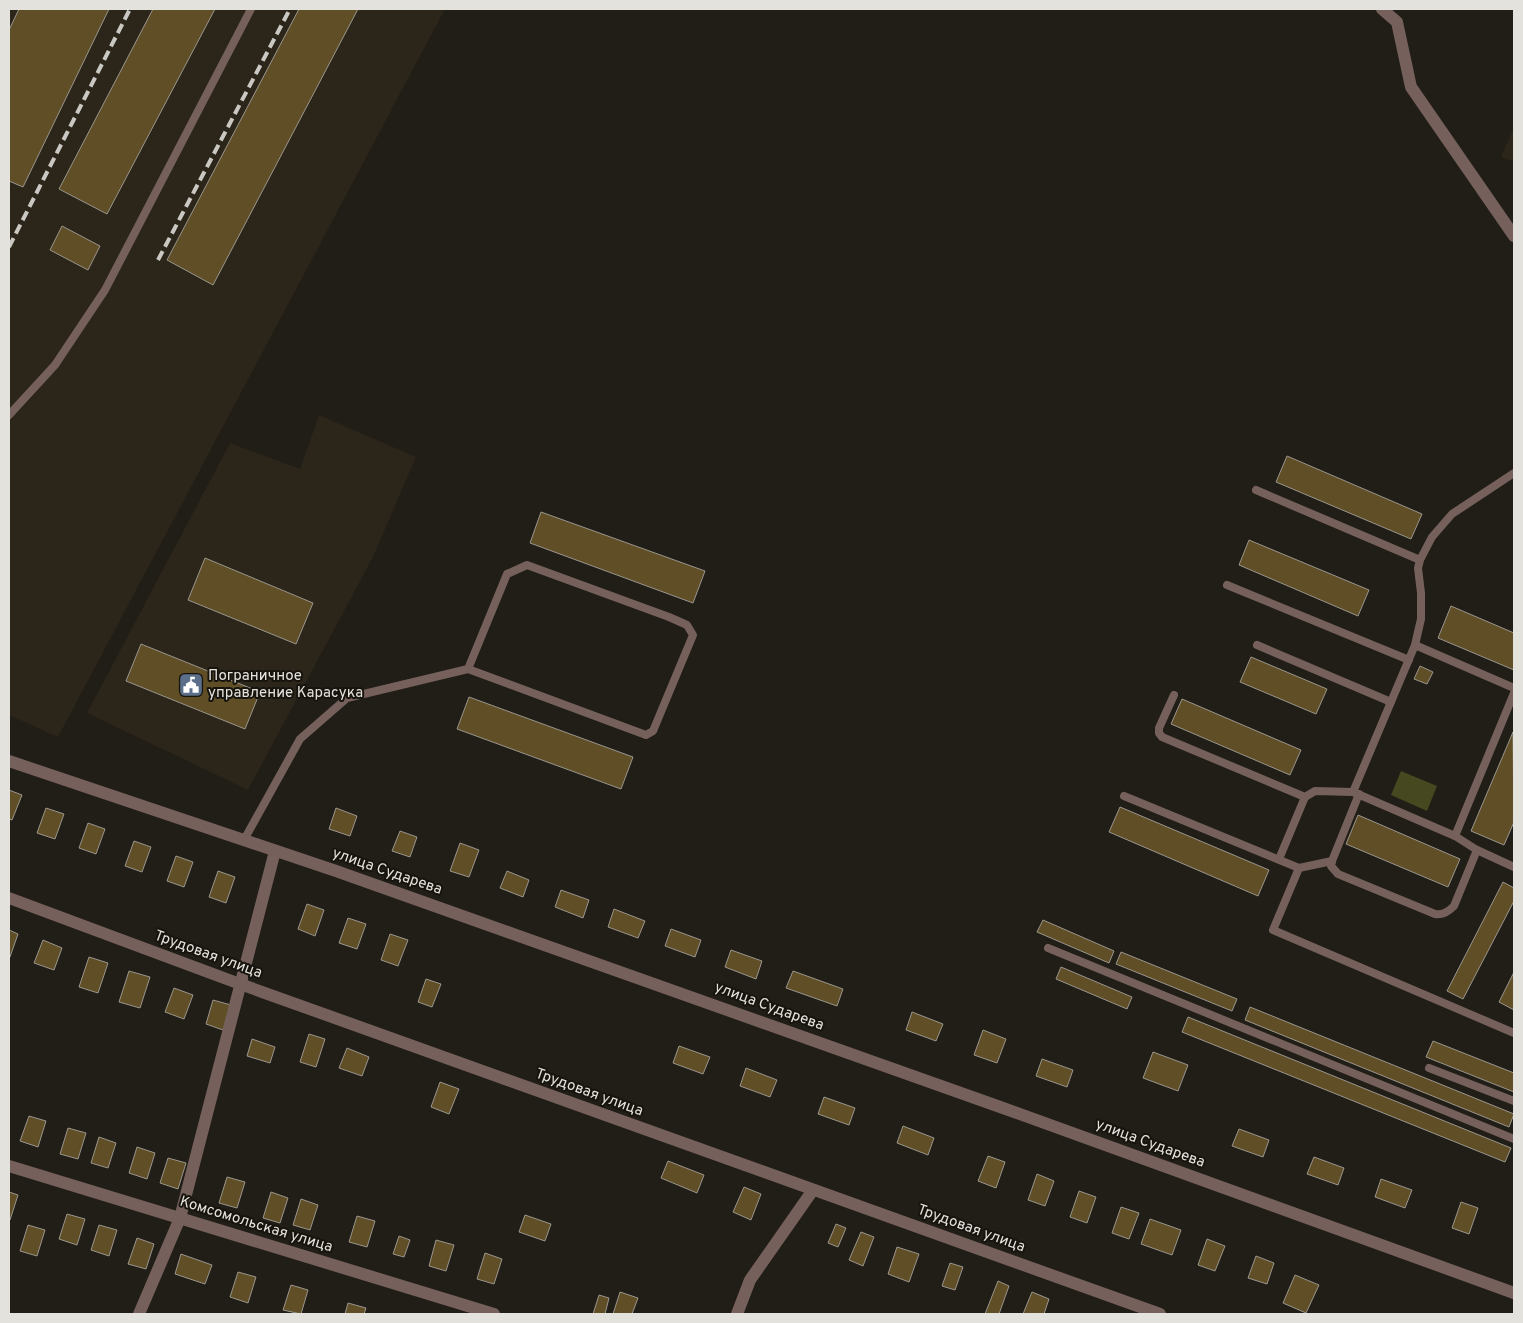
<svg xmlns="http://www.w3.org/2000/svg" width="1523" height="1323" font-family="Overpass,sans-serif">
<rect width="100%" height="100%" fill="#211d17"/>
<g fill="#2c261a">
<polygon points="9,9 445,9 58,737 9,715"/>
<polygon points="1514,127 1514,162 1501,157"/>
<polygon points="319,415 416,457 373,557 248,790 87,713 230,443 300,469"/>
</g>
<polygon fill="#46481f" points="1401,771 1437,786 1427,811 1391,795"/>
<g fill="#604e27" stroke="#9a968e">
<polygon points="19,9 109,9 23,187 9,181 9,30"/>
<polygon points="153,9 215,9 107,214 59,189"/>
<polygon points="299,9 358,9 213,285 167,260"/>
<polygon points="62,226 100,246 88,270 50,250"/>
<polygon points="1287,456 1422,514 1411,539 1276,482"/>
<polygon points="541,512 705,571 693,603 530,543"/>
<polygon points="1249,540 1369,590 1358,616 1239,565"/>
<polygon points="205,558 313,603 296,644 188,600"/>
<polygon points="1451,606 1514,633 1514,670 1438,638"/>
<polygon points="141,644 260,692 245,729 126,681"/>
<polygon points="1251,657 1327,689 1316,714 1240,682"/>
<polygon points="1420,666 1433,672 1427,684 1414,679"/>
<polygon points="469,697 633,757 621,789 457,729"/>
<polygon points="1182,699 1301,750 1290,775 1171,724"/>
<polygon points="1513,732 1514,822 1504,845 1471,831"/>
<polygon points="9,790 22,795 12,820 9,819"/>
<polygon points="1120,807 1269,870 1258,896 1109,832"/>
<polygon points="46,808 64,814 55,839 37,833"/>
<polygon points="336,808 357,816 350,836 329,829"/>
<polygon points="1358,815 1460,859 1448,887 1346,844"/>
<polygon points="88,823 105,829 96,854 79,848"/>
<polygon points="400,831 417,837 410,857 392,851"/>
<polygon points="134,841 151,847 142,872 125,866"/>
<polygon points="460,843 479,850 469,877 450,871"/>
<polygon points="176,856 193,862 184,887 167,881"/>
<polygon points="218,871 235,877 226,903 209,897"/>
<polygon points="507,871 529,880 523,897 500,888"/>
<polygon points="1503,882 1514,888 1514,901 1463,999 1447,991"/>
<polygon points="561,890 589,900 583,918 555,907"/>
<polygon points="307,904 324,910 315,936 298,929"/>
<polygon points="614,909 645,921 638,938 608,927"/>
<polygon points="348,918 366,924 357,949 339,943"/>
<polygon points="1043,920 1114,951 1109,963 1037,932"/>
<polygon points="671,929 701,940 695,957 665,946"/>
<polygon points="9,930 18,934 10,957 9,956"/>
<polygon points="390,934 408,940 398,966 381,960"/>
<polygon points="43,940 62,948 54,970 34,963"/>
<polygon points="731,950 762,961 756,979 725,967"/>
<polygon points="1121,952 1237,999 1232,1011 1116,964"/>
<polygon points="89,957 108,963 98,993 79,987"/>
<polygon points="1061,967 1132,997 1127,1009 1056,979"/>
<polygon points="129,971 150,977 140,1008 119,1002"/>
<polygon points="793,971 843,989 837,1006 786,988"/>
<polygon points="1514,972 1514,1010 1499,1002"/>
<polygon points="426,979 441,984 432,1007 418,1002"/>
<polygon points="174,988 193,995 184,1019 165,1012"/>
<polygon points="213,1000 231,1005 223,1030 206,1024"/>
<polygon points="1250,1007 1514,1114 1509,1127 1245,1020"/>
<polygon points="912,1012 943,1024 936,1041 906,1030"/>
<polygon points="1188,1017 1511,1148 1505,1162 1182,1032"/>
<polygon points="983,1030 1006,1039 997,1063 974,1055"/>
<polygon points="309,1034 325,1039 316,1067 300,1062"/>
<polygon points="252,1039 275,1047 270,1063 247,1056"/>
<polygon points="1433,1041 1514,1073 1514,1092 1426,1057"/>
<polygon points="679,1046 710,1057 703,1074 673,1063"/>
<polygon points="347,1048 369,1057 362,1076 339,1068"/>
<polygon points="1153,1052 1188,1065 1178,1091 1143,1078"/>
<polygon points="1042,1059 1073,1070 1067,1087 1036,1076"/>
<polygon points="746,1068 777,1080 770,1097 740,1086"/>
<polygon points="440,1082 459,1089 449,1114 431,1107"/>
<polygon points="824,1097 855,1108 849,1125 818,1114"/>
<polygon points="29,1116 46,1121 38,1147 20,1141"/>
<polygon points="903,1126 934,1138 928,1155 897,1143"/>
<polygon points="68,1128 86,1133 78,1159 60,1154"/>
<polygon points="1239,1129 1269,1140 1263,1157 1232,1146"/>
<polygon points="99,1137 116,1143 108,1168 91,1163"/>
<polygon points="137,1147 155,1153 147,1179 129,1173"/>
<polygon points="988,1156 1005,1162 996,1188 978,1181"/>
<polygon points="1314,1157 1344,1168 1338,1185 1307,1174"/>
<polygon points="168,1158 186,1163 178,1189 160,1183"/>
<polygon points="668,1161 704,1175 697,1193 661,1178"/>
<polygon points="1037,1174 1054,1181 1045,1206 1028,1200"/>
<polygon points="227,1177 245,1182 237,1208 219,1203"/>
<polygon points="1381,1179 1412,1190 1405,1208 1375,1197"/>
<polygon points="744,1187 761,1194 751,1220 733,1212"/>
<polygon points="1079,1191 1096,1197 1087,1223 1070,1217"/>
<polygon points="9,1192 18,1195 10,1220 9,1220"/>
<polygon points="271,1192 288,1198 280,1223 263,1218"/>
<polygon points="301,1199 318,1205 310,1230 293,1225"/>
<polygon points="1461,1202 1478,1208 1469,1234 1452,1228"/>
<polygon points="1121,1207 1139,1213 1129,1239 1112,1233"/>
<polygon points="67,1214 85,1219 77,1245 59,1239"/>
<polygon points="525,1215 551,1224 545,1241 519,1232"/>
<polygon points="357,1216 375,1221 367,1247 349,1242"/>
<polygon points="1150,1219 1181,1230 1172,1255 1141,1244"/>
<polygon points="836,1224 846,1228 838,1247 828,1243"/>
<polygon points="28,1225 45,1230 37,1256 20,1251"/>
<polygon points="99,1225 117,1230 109,1256 91,1250"/>
<polygon points="861,1232 874,1237 863,1266 849,1260"/>
<polygon points="399,1236 410,1240 404,1257 393,1254"/>
<polygon points="137,1238 154,1244 146,1269 128,1264"/>
<polygon points="1207,1239 1225,1246 1215,1271 1198,1265"/>
<polygon points="436,1240 454,1245 446,1271 429,1266"/>
<polygon points="897,1247 919,1254 909,1282 888,1274"/>
<polygon points="485,1253 502,1259 494,1284 477,1279"/>
<polygon points="181,1254 212,1265 205,1284 175,1274"/>
<polygon points="1256,1256 1274,1263 1267,1284 1248,1278"/>
<polygon points="950,1263 963,1267 955,1290 942,1286"/>
<polygon points="238,1272 256,1277 248,1303 230,1297"/>
<polygon points="1295,1275 1319,1285 1306,1313 1283,1303"/>
<polygon points="998,1281 1009,1286 999,1314 985,1314"/>
<polygon points="291,1285 308,1290 301,1314 283,1310"/>
<polygon points="620,1292 638,1298 632,1314 613,1314"/>
<polygon points="1032,1292 1049,1299 1044,1314 1023,1314"/>
<polygon points="599,1295 609,1298 605,1314 593,1314"/>
<polygon points="348,1303 366,1308 364,1314 345,1314"/>
</g>
<g fill="none" stroke-linecap="round" stroke-linejoin="round">
<g stroke="#75605c" stroke-width="8">
<polyline points="9,415 55,365 105,290 251,9"/>
<polyline points="1256,490 1420,560"/>
<polyline points="1227,585 1409,660"/>
<polyline points="1257,645 1391,702"/>
<polyline points="1415,645 1421,619 1421,593 1418,568 1420,560 1432,537 1452,514 1514,473"/>
<polyline points="1514,688 1415,645 1353,792 1455,836 1477,850 1514,867"/>
<polyline points="1174,695 1159,728 1159,733 1162,737 1305,797 1315,791 1353,792"/>
<path d="M1359 794 1332 861 1331 866 1338 874 1435 914C1443 915 1448 912 1454 906L1477 850"/>
<polyline points="1124,796 1299,868"/>
<polyline points="1455,836 1514,693"/>
<polyline points="244,840 300,739 347,698 468,669 646,735 653,731 693,635 687,625 669,617 527,565 507,574 468,669"/>
<polyline points="1279,859 1305,797"/>
<polyline points="1332,861 1299,868 1273,930 1514,1033"/>
<polyline points="1048,948 1514,1139"/>
<polyline points="1429,1068 1514,1101"/>
</g>
<g stroke="#75605c" stroke-width="12">
<polyline points="1382,9 1397,22 1411,87 1514,236"/>
<polyline points="9,898 240,984 1160,1314"/>
<polyline points="9,1166 494,1314"/>
<polyline points="139,1314 180,1218 275,851"/>
<polyline points="737,1314 750,1280 813,1190"/>
</g>
<polyline stroke="#75605c" stroke-width="12" points="9,761 336,871 1003,1108 1514,1293"/>
<g stroke="#cac8c3" stroke-width="4" stroke-dasharray="10 5" stroke-linecap="butt">
<polyline points="9,247 130,9"/>
<polyline points="158,260 290,9"/>
</g>
</g>
<defs>
<symbol id="civic-square" viewBox="-11 -11 22 22"><rect x="-9" y="-9" width="18" height="18" rx="4" fill="#5c6f8a" stroke="#17140e"/><path d="M-.6-6.5H3V-4.5H.6V-3L4-1V1h2V6H-6V1h2V-1L-.6-3ZM-1.2 2.5V6h2.4V2.5Z" fill="#fff"/></symbol>
</defs>
<g fill-rule="evenodd">
<use href="#civic-square" x="177" y="671" width="28" height="28"/>
</g>
<g text-anchor="middle" dominant-baseline="central" stroke-width="4" stroke-linejoin="round" paint-order="stroke">
<g font-size="15" fill="#e4e2dd" stroke="#17140e" text-anchor="start">
<text x="208" y="676">Пограничное<tspan x="208" dy="17">управление Карасука</tspan></text>
</g>
<g font-size="15" fill="#e4e2dd" stroke="#17140e">
<text transform="translate(387 872) rotate(19)">улица Сударева</text>
<text transform="translate(208 955) rotate(20)">Трудовая улица</text>
<text transform="translate(769 1007) rotate(20)">улица Сударева</text>
<text transform="translate(589 1093) rotate(20)">Трудовая улица</text>
<text transform="translate(1150 1144) rotate(20)">улица Сударева</text>
<text transform="translate(256 1225) rotate(17)">Комсомольская улица</text>
<text transform="translate(971 1229) rotate(20)">Трудовая улица</text>
</g>
</g>
<rect width="1523" height="1323" fill="none" stroke="#e4e2dd" stroke-width="20"/>
</svg>
